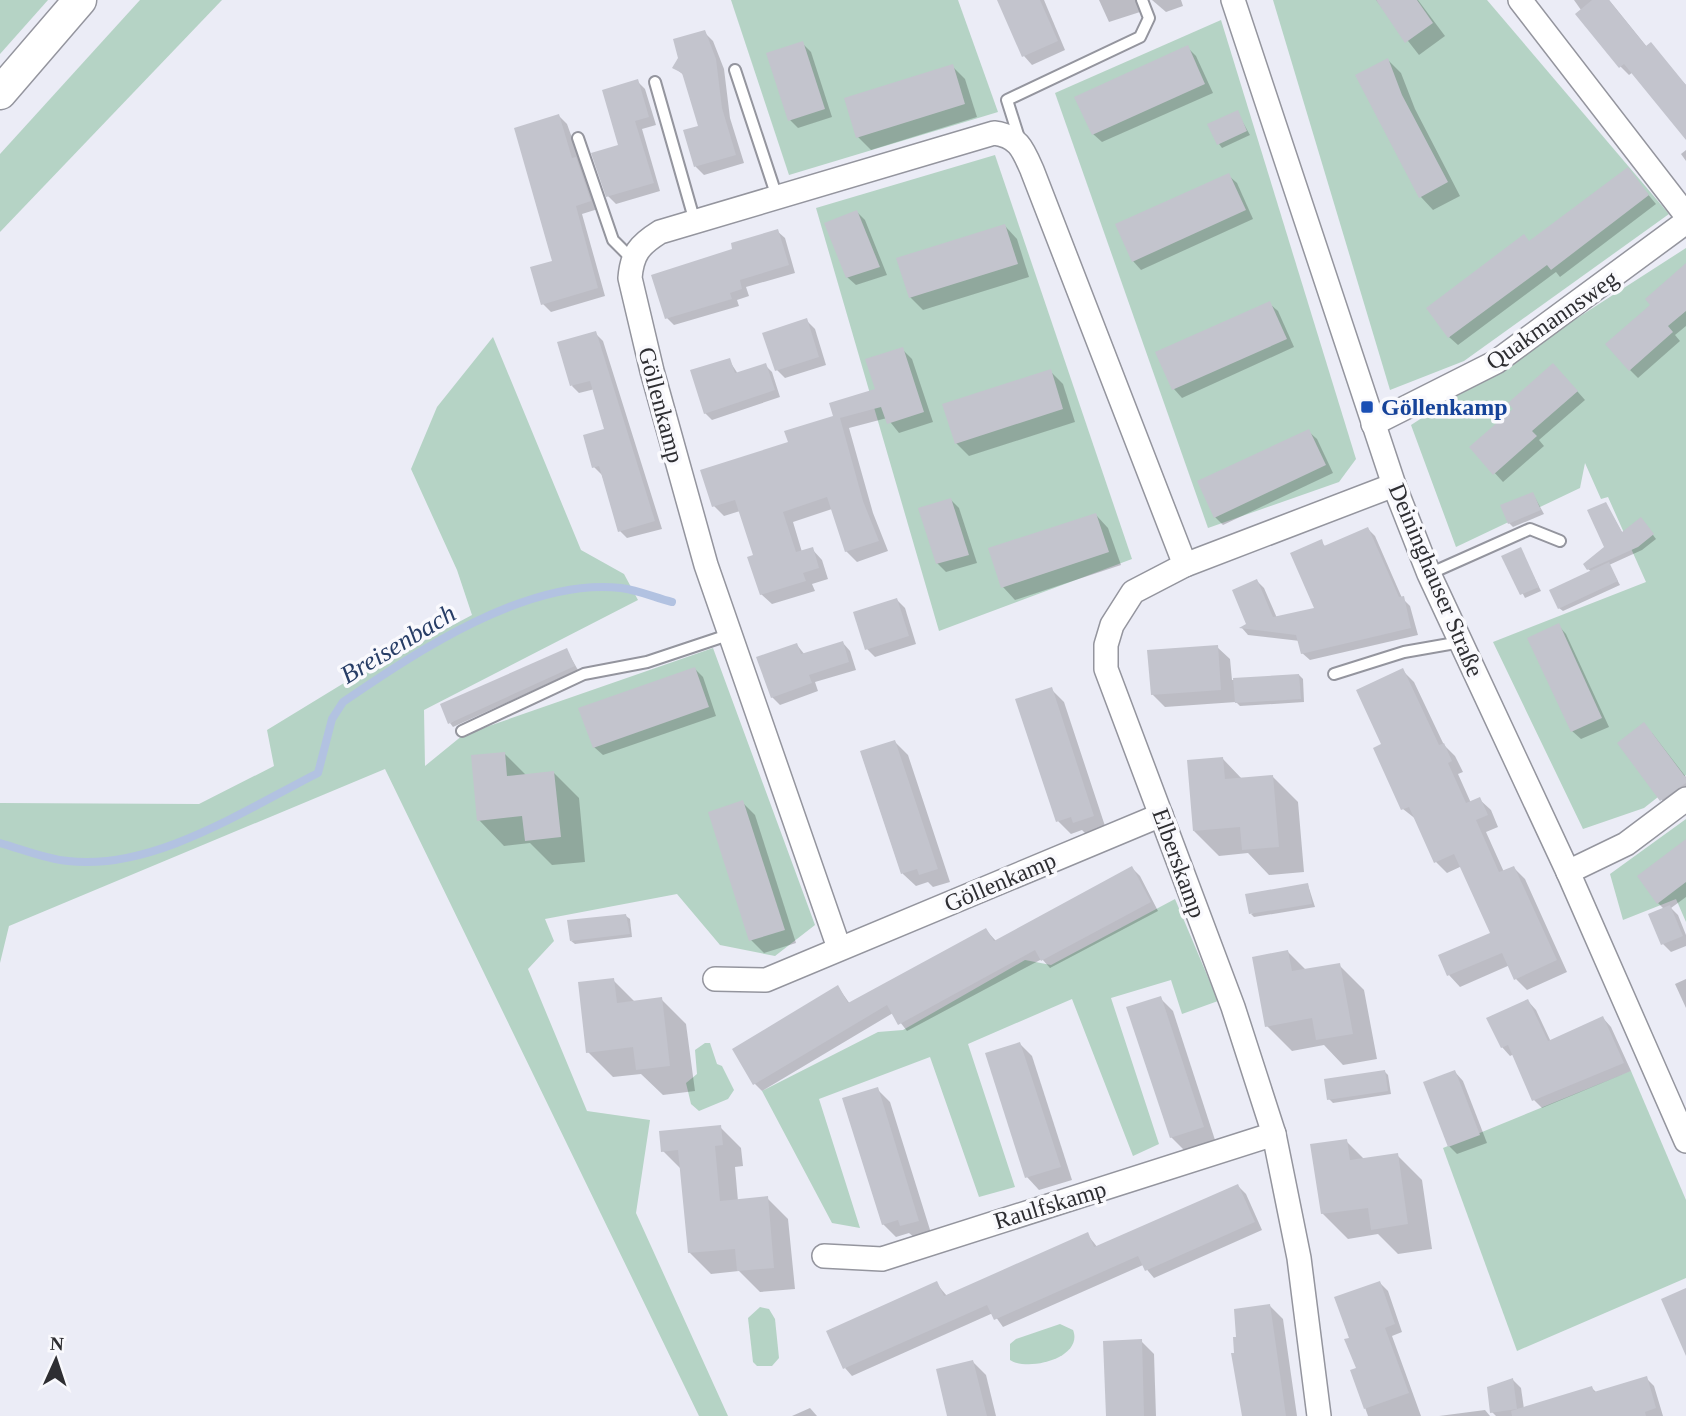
<svg xmlns="http://www.w3.org/2000/svg" width="1686" height="1416" font-family="'Times New Roman',serif">
<rect width="100%" height="100%" fill="#ebecf6"/>
<g fill="#b5d3c5">
<polygon points="0,0 48,0 0,54"/>
<polygon points="140,0 222,0 0,232 0,154"/>
<polygon points="731,0 958,0 998,112 789,175"/>
<polygon points="1273,0 1487,0 1669,214 1464,361 1390,390"/>
<polygon points="1221,20 1356,459 1339,482 1208,528 1055,93"/>
<polygon points="995,155 1132,559 939,631 816,208"/>
<polygon points="1686,248 1686,775 1644,808 1583,829 1493,642 1646,582 1608,497 1601,499 1585,463 1580,488 1456,547 1411,425"/>
<polygon points="493,337 581,550 624,574 638,600 424,710 425,766 463,735 713,648 815,925 775,956 720,945 677,894 545,919 554,941 528,969 587,1111 650,1120 636,1213 728,1416 699,1416 385,769 9,926 0,963 0,803 199,804 274,766 267,730 344,683 472,615 457,570 411,469 437,407"/>
<polygon points="1686,819 1686,922 1676,899 1623,920 1610,874"/>
<polygon points="1175,899 1218,1001 1182,1014 1171,980 1111,998 1159,1144 1133,1156 1072,999 968,1044 1015,1187 979,1197 930,1057 819,1099 860,1228 832,1223 762,1091 878,1032 903,1030 1025,960 1051,965"/>
<polygon points="705,1043 710,1043 717,1064 722,1066 734,1090 728,1099 699,1111 691,1104 686,1083 697,1074 695,1050"/>
<polygon points="1631,1071 1686,1200 1686,1278 1517,1351 1443,1148"/>
<polygon points="760,1307 769,1309 775,1319 779,1358 772,1366 757,1366 753,1362 748,1318"/>
<path d="M1060 1324 1073 1330C1084 1358 1028 1372 1010 1360V1344L1016 1339Z"/>
</g>
<g fill="#0003">
<polygon points="999,0 1044,0 1065,50 1032,65 1024,56"/>
<polygon points="1099,0 1139,0 1140,12 1109,22"/>
<polygon points="1152,0 1181,0 1183,6 1166,12"/>
<polygon points="1376,0 1418,0 1445,36 1419,55"/>
<polygon points="1574,0 1609,0 1647,47 1686,85 1686,137 1633,72 1629,75 1621,67"/>
<polygon points="704,32 713,41 724,69 730,118 744,163 704,175 696,167 685,131 700,127 686,77 675,68"/>
<polygon points="802,43 811,52 832,117 798,128 790,120"/>
<polygon points="1187,47 1196,56 1213,93 1102,142 1093,134"/>
<polygon points="1388,60 1401,73 1415,109 1460,196 1433,210 1421,197"/>
<polygon points="952,66 965,79 977,117 871,150 858,137"/>
<polygon points="637,81 645,89 656,125 642,129 660,191 616,204 608,196"/>
<polygon points="1237,112 1250,135 1222,148 1219,144"/>
<polygon points="559,116 567,124 598,209 582,214 605,296 551,312 543,304 554,262"/>
<polygon points="1686,150 1686,161 1681,154"/>
<polygon points="1627,169 1656,204 1560,277 1556,272 1458,345 1449,337 1530,242"/>
<polygon points="1228,175 1237,183 1253,219 1141,270 1133,261"/>
<polygon points="857,212 865,220 887,275 856,285 847,277"/>
<polygon points="1005,226 1017,239 1029,277 923,310 910,297"/>
<polygon points="777,231 785,238 795,273 746,287 749,296 737,300 739,306 674,325 667,318 734,250"/>
<polygon points="1686,265 1686,326 1675,335 1680,341 1638,378 1630,370 1652,305"/>
<polygon points="1269,303 1278,311 1294,347 1182,398 1174,389 1158,353"/>
<polygon points="806,320 815,329 826,365 785,378 777,370"/>
<polygon points="595,333 603,341 662,529 627,538 620,531 602,475 594,467 606,430 595,389 579,393 572,386"/>
<polygon points="902,349 912,359 933,422 899,433 887,418 849,428 873,513 888,551 857,562 846,551 832,509 793,522 802,552 812,549 822,560 828,579 812,584 815,591 772,604 761,594 755,556 740,511 724,516 714,506 790,443 877,390"/>
<polygon points="729,360 738,374 765,365 772,372 780,397 712,420 705,413"/>
<polygon points="1050,371 1063,384 1075,422 969,456 956,443"/>
<polygon points="1562,374 1585,400 1539,440 1544,446 1503,482 1471,447"/>
<polygon points="1308,431 1317,439 1333,473 1223,525 1215,517"/>
<polygon points="1533,494 1544,514 1513,527 1509,523"/>
<polygon points="951,500 959,508 977,563 946,572 937,563"/>
<polygon points="1606,504 1623,534 1644,523 1656,539 1642,550 1609,565 1620,585 1563,611 1559,608 1592,572 1588,569 1606,548"/>
<polygon points="1096,515 1108,528 1121,565 1015,600 1003,587"/>
<polygon points="1368,529 1375,536 1402,598 1410,606 1418,635 1310,660 1302,653 1300,641 1248,635 1242,628 1248,625 1257,581 1264,588 1277,618 1317,609 1321,542 1326,547"/>
<polygon points="1520,549 1541,591 1525,598 1504,557"/>
<polygon points="897,600 905,608 916,644 875,657 867,649"/>
<polygon points="1558,625 1566,634 1609,727 1581,739 1572,731"/>
<polygon points="843,643 850,651 856,670 815,682 818,691 780,705 772,697 797,645 805,655"/>
<polygon points="1217,647 1230,659 1232,680 1299,675 1303,679 1304,702 1240,706 1236,702 1165,707 1152,694"/>
<polygon points="567,651 578,670 453,727 450,723"/>
<polygon points="695,669 703,677 716,716 603,755 594,747"/>
<polygon points="1403,671 1414,682 1444,745 1455,756 1463,772 1458,774 1471,803 1479,799 1491,810 1498,827 1486,832 1504,872 1514,868 1525,879 1567,972 1527,990 1516,979 1510,965 1460,987 1449,975 1492,933 1462,866 1447,873 1436,862 1417,820 1403,809 1375,749 1383,745"/>
<polygon points="1051,689 1064,702 1106,829 1087,835 1082,830 1071,834 1058,821"/>
<polygon points="1652,733 1686,777 1686,797 1670,808 1662,800"/>
<polygon points="895,742 908,755 950,882 933,887 928,882 916,886 903,874 863,753"/>
<polygon points="504,753 526,775 554,773 579,798 585,862 552,865 530,843 504,846 479,820"/>
<polygon points="1223,759 1243,780 1273,777 1298,802 1304,872 1269,875 1248,853 1219,856 1194,831"/>
<polygon points="742,802 755,815 796,943 764,953 751,940"/>
<polygon points="1686,842 1686,897 1671,908 1678,915 1686,935 1686,946 1671,952 1663,944 1664,909 1658,903"/>
<polygon points="1132,868 1140,876 1158,911 1050,968 1042,959 907,1031 893,1013 762,1091 754,1083 838,987 850,1004 986,930 996,941"/>
<polygon points="1308,885 1315,907 1254,917 1251,914"/>
<polygon points="626,916 630,919 632,937 575,944 571,941"/>
<polygon points="1288,952 1307,971 1339,965 1364,990 1377,1059 1343,1065 1324,1045 1292,1051 1267,1026"/>
<polygon points="1686,979 1686,1008 1675,984"/>
<polygon points="613,980 635,1002 661,999 686,1024 695,1091 663,1095 641,1074 613,1077 588,1052"/>
<polygon points="1160,998 1173,1011 1215,1140 1184,1150 1171,1137"/>
<polygon points="1528,1001 1536,1010 1551,1042 1603,1018 1611,1027 1631,1071 1542,1108 1534,1100 1514,1054 1510,1056 1502,1047"/>
<polygon points="1020,1044 1032,1056 1072,1180 1039,1190 1027,1177"/>
<polygon points="1384,1071 1388,1075 1391,1094 1333,1103 1329,1099"/>
<polygon points="1455,1072 1463,1081 1487,1143 1457,1154 1449,1146"/>
<polygon points="877,1089 890,1102 931,1233 915,1238 909,1233 896,1237 883,1224"/>
<polygon points="720,1127 741,1148 743,1166 735,1167 738,1201 767,1198 788,1219 795,1289 760,1292 739,1271 711,1274 689,1252 682,1170 663,1151"/>
<polygon points="1346,1141 1365,1160 1397,1155 1422,1180 1432,1249 1398,1254 1378,1234 1348,1239 1322,1213"/>
<polygon points="1238,1186 1246,1194 1262,1230 1154,1278 1143,1265 1003,1327 993,1313 852,1376 845,1368 936,1283 947,1296 1087,1234 1098,1248"/>
<polygon points="1380,1283 1388,1291 1402,1332 1392,1336 1421,1416 1368,1416 1352,1371 1358,1369 1351,1339"/>
<polygon points="1270,1306 1283,1319 1297,1416 1244,1416 1233,1355 1236,1354 1237,1339"/>
<polygon points="1141,1341 1154,1354 1156,1416 1108,1416"/>
<polygon points="973,1362 986,1375 996,1416 949,1416"/>
<polygon points="1646,1378 1654,1386 1663,1416 1543,1416 1592,1388 1597,1393"/>
<polygon points="1513,1380 1521,1388 1525,1416 1496,1416 1492,1412"/>
<polygon points="810,1408 817,1416 792,1416"/>
<polygon points="1485,1410 1490,1416 1439,1416"/>
</g>
<g fill="none" stroke-linecap="round" stroke-linejoin="round">
<path stroke="#b2c2e1" stroke-width="8" d="M0 843C22 849 45 859 68 861 152 871 245 810 318 773L332 719 343 702C416 652 528 577 621 588 638 590 656 598 672 602"/>
</g>
<g fill="#c3c4cd">
<polygon points="997,0 1040,0 1058,41 1022,57"/>
<polygon points="1376,0 1417,0 1433,23 1405,43"/>
<polygon points="1592,0 1609,0 1646,46 1651,42 1686,85 1686,140 1624,64 1619,68 1575,14"/>
<polygon points="705,30 716,59 722,108 736,155 694,167 683,130 698,126 682,73 672,68 678,58 673,39"/>
<polygon points="803,41 825,109 788,121 766,53"/>
<polygon points="1188,45 1205,84 1092,135 1074,97"/>
<polygon points="1388,58 1402,95 1448,182 1419,198 1355,75"/>
<polygon points="953,64 965,104 856,138 844,98"/>
<polygon points="638,79 649,117 635,121 654,183 606,197 591,153 618,145 602,90"/>
<polygon points="1238,110 1247,131 1217,145 1207,124"/>
<polygon points="559,114 572,158 576,157 591,201 576,206 598,288 541,305 530,267 552,261 514,128"/>
<polygon points="1628,167 1649,195 1551,270 1547,265 1448,338 1426,308 1524,234 1529,241"/>
<polygon points="1229,173 1246,210 1132,262 1115,224"/>
<polygon points="857,210 880,267 846,278 824,223"/>
<polygon points="1005,224 1018,264 909,298 896,258"/>
<polygon points="778,229 789,265 740,280 742,289 730,293 732,299 665,319 651,275 732,249 731,243"/>
<polygon points="1686,263 1686,311 1668,326 1673,332 1629,371 1605,344 1650,305 1645,299"/>
<polygon points="1270,301 1287,339 1172,390 1155,352"/>
<polygon points="807,318 819,357 775,371 762,333"/>
<polygon points="596,331 655,521 618,532 599,466 592,468 583,435 604,429 590,381 570,386 557,342"/>
<polygon points="903,347 924,412 887,424 881,407 840,418 863,501 879,541 845,552 827,497 783,512 796,552 813,547 819,568 803,573 806,581 760,595 747,557 753,555 735,500 712,507 700,470 788,442 784,431 833,416 829,403 875,389 865,359"/>
<polygon points="730,358 735,373 766,363 775,390 704,414 690,370"/>
<polygon points="1553,363 1578,391 1532,431 1537,436 1493,475 1469,447 1513,409 1508,403"/>
<polygon points="1051,369 1063,409 955,444 942,404"/>
<polygon points="1309,429 1326,465 1214,518 1197,481"/>
<polygon points="1533,492 1541,510 1508,524 1500,505"/>
<polygon points="951,498 969,555 936,564 918,508"/>
<polygon points="1606,502 1622,532 1641,517 1654,534 1638,547 1587,570 1583,564 1604,547 1587,510"/>
<polygon points="1096,513 1109,552 1001,588 988,548"/>
<polygon points="1368,527 1399,597 1404,596 1411,628 1301,654 1296,635 1239,628 1246,624 1232,590 1257,579 1273,617 1314,608 1290,553 1322,539 1324,546"/>
<polygon points="1521,547 1539,587 1520,595 1501,556"/>
<polygon points="1609,562 1618,581 1558,609 1549,590"/>
<polygon points="897,598 909,636 865,650 853,612"/>
<polygon points="1559,623 1602,718 1571,732 1527,638"/>
<polygon points="843,641 849,662 809,675 812,683 771,698 756,657 797,643 801,654"/>
<polygon points="1218,645 1221,690 1151,695 1147,650"/>
<polygon points="567,648 575,666 448,724 440,704"/>
<polygon points="695,667 709,707 593,748 578,708"/>
<polygon points="1403,668 1439,745 1444,743 1452,761 1448,763 1466,803 1480,797 1488,815 1476,820 1499,872 1514,866 1557,960 1514,980 1502,953 1447,976 1438,955 1490,933 1454,854 1434,863 1409,807 1401,810 1373,748 1381,744 1356,690"/>
<polygon points="1299,674 1301,699 1235,703 1233,678"/>
<polygon points="1052,687 1094,816 1073,823 1071,817 1056,822 1015,699"/>
<polygon points="1644,722 1686,778 1686,783 1660,801 1617,743"/>
<polygon points="895,740 938,869 919,875 917,869 901,874 860,751"/>
<polygon points="505,752 507,776 554,771 561,837 525,841 522,816 477,821 471,755"/>
<polygon points="1223,757 1225,779 1273,775 1279,847 1242,850 1240,827 1193,831 1187,760"/>
<polygon points="743,800 785,930 749,941 708,812"/>
<polygon points="1686,839 1686,882 1657,904 1637,876"/>
<polygon points="1132,866 1151,902 1041,961 1035,950 898,1025 887,1005 753,1085 732,1049 838,985 848,1003 986,928 994,941"/>
<polygon points="1308,883 1312,904 1249,914 1245,894"/>
<polygon points="1670,905 1683,936 1661,945 1648,914"/>
<polygon points="626,914 630,934 570,941 567,920"/>
<polygon points="1288,950 1292,971 1340,963 1353,1034 1316,1040 1312,1018 1265,1027 1252,957"/>
<polygon points="614,978 617,1003 662,997 670,1066 636,1070 633,1047 586,1053 578,982"/>
<polygon points="1161,996 1204,1127 1170,1138 1126,1007"/>
<polygon points="1528,999 1548,1041 1603,1016 1624,1063 1532,1101 1508,1045 1501,1048 1486,1018"/>
<polygon points="1020,1042 1061,1167 1025,1178 985,1053"/>
<polygon points="1385,1070 1388,1091 1327,1100 1324,1079"/>
<polygon points="1455,1070 1480,1135 1448,1147 1423,1082"/>
<polygon points="878,1087 919,1221 900,1226 898,1220 882,1225 842,1098"/>
<polygon points="721,1125 723,1145 715,1146 720,1201 768,1196 774,1268 737,1271 735,1249 688,1253 678,1150 661,1152 659,1131"/>
<polygon points="1347,1139 1350,1160 1398,1153 1408,1224 1371,1230 1368,1208 1321,1214 1310,1144"/>
<polygon points="1238,1184 1255,1222 1145,1271 1138,1256 994,1320 987,1305 843,1369 826,1331 937,1281 944,1296 1088,1232 1094,1247"/>
<polygon points="1380,1281 1395,1324 1385,1328 1409,1393 1364,1409 1350,1370 1356,1368 1344,1339 1349,1338 1334,1297"/>
<polygon points="1686,1288 1686,1356 1661,1299"/>
<polygon points="1270,1304 1286,1416 1242,1416 1231,1353 1234,1353 1233,1337 1236,1337 1234,1309"/>
<polygon points="1142,1339 1144,1416 1106,1416 1103,1341"/>
<polygon points="973,1360 987,1416 947,1416 936,1369"/>
<polygon points="1647,1376 1656,1408 1645,1412 1646,1416 1512,1416 1511,1411 1517,1409 1490,1413 1487,1387 1513,1378 1517,1409 1592,1386 1594,1392"/>
</g>
<g fill="none" stroke-linecap="round" stroke-linejoin="round">
<defs>
<g id="service">
<polyline points="735,70 777,197"/>
<polyline points="655,82 695,222"/>
<polyline points="578,138 613,240 632,259"/>
<polyline points="1020,141 1007,100 1140,37 1149,18 1142,0"/>
<polyline points="1429,574 1530,529 1560,541"/>
<polyline points="1334,674 1404,652 1461,642"/>
<polyline points="462,731 584,674 647,662 728,635"/>
</g>
<g id="minor">
<polyline points="1233,0 1394,485 1429,574 1568,872 1686,1141"/>
<polyline points="1520,0 1686,215"/>
<polyline points="1373,424 1496,362 1686,222"/>
<polyline points="1568,872 1626,844 1686,799"/>
<path d="M839 948 706 565 652 371 630 278C632 254 639 245 660 232L994 133C1018 136 1023 149 1032 170L1185 565"/>
<polyline points="715,979 766,980 1161,815"/>
<polyline points="824,1256 882,1259 1274,1134"/>
<polyline points="1319,1416 1299,1258 1274,1134 1233,1007 1106,669 1106,645 1112,625 1133,592 1185,565 1394,485"/>
</g>
<polyline id="secondary" points="0,93 80,0"/>
</defs>
<use href="#service" stroke="#94959e" stroke-width="14"/>
<use href="#minor" stroke="#94959e" stroke-width="26"/>
<use href="#secondary" stroke="#94959e" stroke-width="35"/>
<use href="#service" stroke="#fff" stroke-width="10"/>
<use href="#minor" stroke="#fff" stroke-width="23"/>
<use href="#secondary" stroke="#fff" stroke-width="32"/>
</g>
<rect fill="#1a4fb4" stroke="#f9f9fd" stroke-width="2.5" x="1360" y="400" width="14" height="14" rx="3.5"/>
<g text-anchor="middle" dominant-baseline="central" stroke-width="7" stroke-linejoin="round" paint-order="stroke">
<g font-size="24" fill="#2e2e32" stroke="#f9f9fd">
<text transform="translate(1552 320) rotate(-35)">Quakmannsweg</text>
<text transform="translate(661 405) rotate(75)">Göllenkamp</text>
<text transform="translate(1436 580) rotate(67)">Deininghauser Straße</text>
<text transform="translate(1179 863) rotate(70)">Elberskamp</text>
<text transform="translate(1000 882) rotate(-23)">Göllenkamp</text>
<text transform="translate(1050 1205) rotate(-17)">Raulfskamp</text>
</g>
<g font-size="24" font-weight="bold" fill="#164399" stroke="#f9f9fd" text-anchor="start">
<text x="1381" y="407">Göllenkamp</text>
</g>
<g font-size="26" font-style="italic" fill="#273d66" stroke="#f9f9fd">
<text transform="translate(398 644) rotate(-31)">Breisenbach</text>
</g>
</g>
<g transform="translate(56 1360) rotate(3)" stroke="#f9f9fd" stroke-width="5" paint-order="stroke">
<path d="M0-5L12 26L0 18L-12 26Z" fill="#2e2e32"/>
<text y="-10" font-size="19" font-weight="bold" text-anchor="middle" fill="#2e2e32">N</text>
</g>
</svg>
